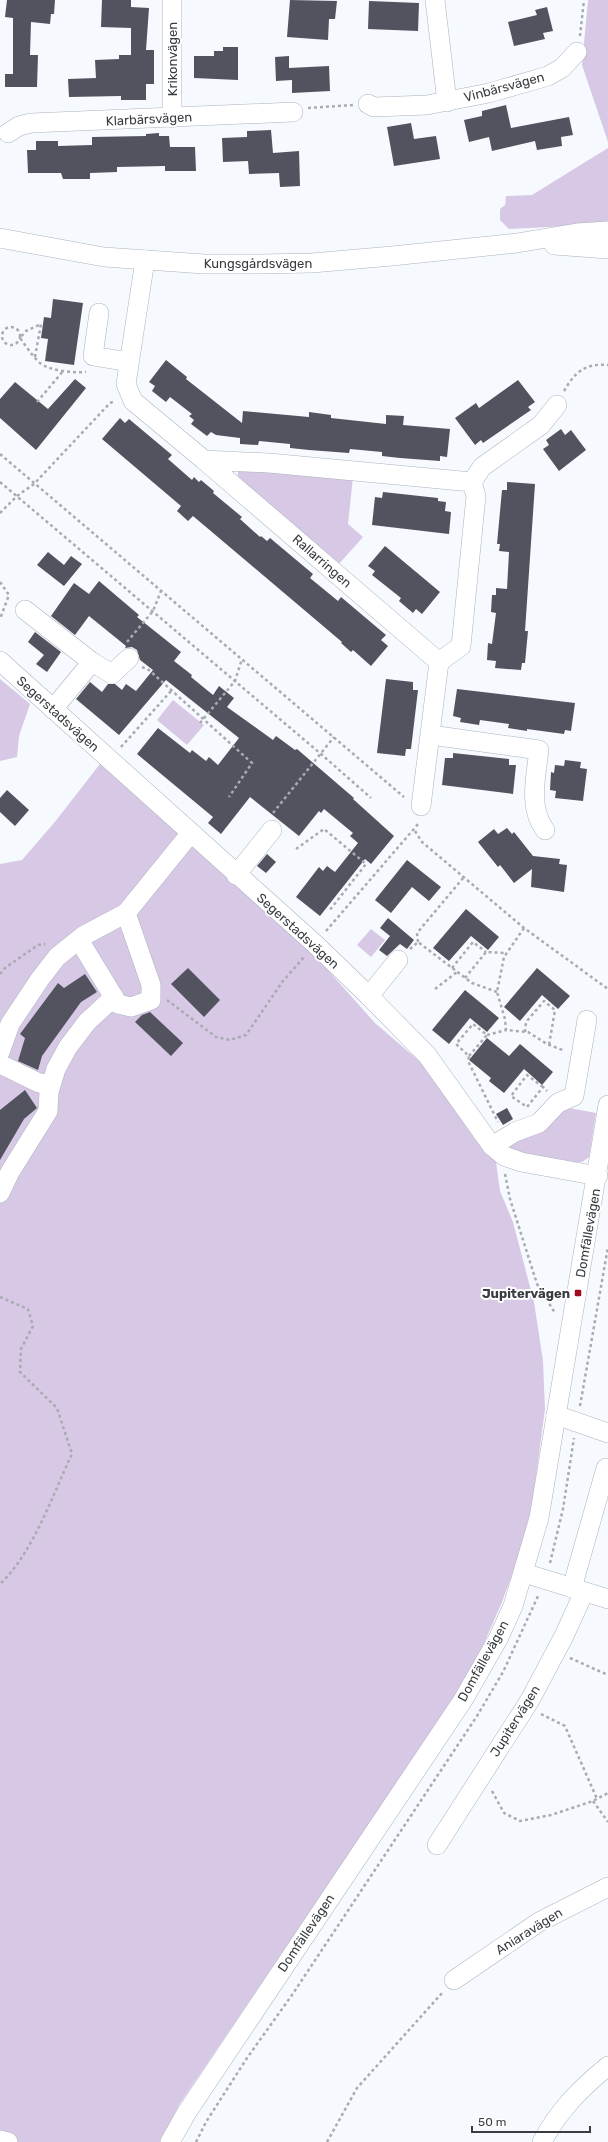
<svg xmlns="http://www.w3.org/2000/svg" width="608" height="2142" font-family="Rubik,sans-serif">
<rect width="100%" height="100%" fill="#f6f9fe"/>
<g fill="#d7c8e6">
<polygon points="588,0 608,0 608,142 582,65"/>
<polygon points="608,148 608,224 509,229 500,220 500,209 505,205 506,196 532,195"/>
<polygon points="243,468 353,477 348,524 363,537 338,565 238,477 238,471"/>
<polygon points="0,679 30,704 19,736 17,757 0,761"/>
<polygon points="173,700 204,725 187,745 157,720"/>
<polygon points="100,764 317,958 375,1023 425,1066 476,1141 496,1162 500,1191 513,1222 534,1302 543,1361 545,1409 532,1506 519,1556 502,1602 482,1648 458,1692 179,2105 160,2142 0,2142 0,864 22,860 54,823"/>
<polygon points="371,929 385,940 371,957 357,945"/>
<polygon points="564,1107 596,1113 589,1157 582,1162 571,1163 512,1151 509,1146"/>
</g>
<g fill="#52535f">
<polygon points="7,0 55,0 54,14 51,14 50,24 31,22 30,55 38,55 37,87 5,87 5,74 13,74 13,18 5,17"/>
<polygon points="102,0 131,0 131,7 149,8 146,50 154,50 154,84 146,84 146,100 121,100 121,96 69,97 68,79 96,78 95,60 119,59 119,55 131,55 131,28 101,27"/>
<polygon points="290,0 337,1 335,19 329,19 328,40 287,37"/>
<polygon points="369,1 419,3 418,31 368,29"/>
<polygon points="547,7 553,31 543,33 545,39 514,46 508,22 537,15 535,10"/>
<polygon points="223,47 238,47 238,80 194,78 194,56 214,56 214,51 223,51"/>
<polygon points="289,56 289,68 329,66 330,91 292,93 292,80 276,81 275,57"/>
<polygon points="506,105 511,128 569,117 573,135 561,137 562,146 537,150 535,141 492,151 489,137 469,142 464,120 482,116 482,111"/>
<polygon points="411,123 414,139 436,136 440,159 394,166 387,127"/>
<polygon points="271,130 273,153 299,151 300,186 280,187 279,173 249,174 248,161 223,162 222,138 247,137 247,131"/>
<polygon points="159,133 159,136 169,136 170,147 195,147 196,171 165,171 165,166 117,167 117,172 90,173 90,179 63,179 61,173 28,173 27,150 36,150 36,141 58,141 58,146 92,145 92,137 146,136 146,134"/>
<polygon points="53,299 83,303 74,365 45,361 48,339 41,338 44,317 51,318"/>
<polygon points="166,360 187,377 186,379 242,423 243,411 309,417 309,412 331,415 331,418 386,424 386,415 404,416 403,425 450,429 447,457 440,456 440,461 400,458 382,456 382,452 350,449 349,453 309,450 290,448 290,444 259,441 258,445 240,444 240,438 216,435 211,432 207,436 191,424 194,420 189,416 192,414 170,397 166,402 152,391 155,386 149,382"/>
<polygon points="75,379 86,388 36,450 0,418 0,399 15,382 48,409"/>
<polygon points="518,380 535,402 528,407 531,410 483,443 481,440 475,445 455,418 476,403 479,408"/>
<polygon points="120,418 125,423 129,419 172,455 168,459 192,480 194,477 199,482 201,480 214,491 213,493 242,517 240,519 260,537 261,536 267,541 270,538 313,574 310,578 338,601 341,597 386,635 381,640 388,646 371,666 353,650 351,652 341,643 342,642 193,516 188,521 177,511 181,506 102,439"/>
<polygon points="561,429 565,435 571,430 586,450 559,471 543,449 549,445 546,440"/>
<polygon points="507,482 535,484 525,631 528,631 525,663 522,663 521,670 495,668 496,661 487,660 488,643 492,644 496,613 491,612 492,595 496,595 496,588 507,589 509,552 499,551 500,544 497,544 502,490 507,490"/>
<polygon points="383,492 438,498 438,501 446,502 445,511 451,512 449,534 372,525 375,497 382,498"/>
<polygon points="385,546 440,592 422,614 416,609 413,613 399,601 401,598 372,575 375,571 368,566"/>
<polygon points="48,552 64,565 71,556 82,564 64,586 37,565"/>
<polygon points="99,581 139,615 137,617 181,652 174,661 192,675 191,677 213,695 219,686 234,698 227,707 273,740 276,736 295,750 297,749 354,798 353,799 394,836 371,864 365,859 320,916 296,897 319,867 323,871 327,866 335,872 358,843 350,836 353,833 324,809 321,813 319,811 299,836 250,797 221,834 208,823 213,817 137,754 158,728 190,753 192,750 206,761 209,757 218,765 239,738 166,680 119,735 76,699 90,682 102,692 108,684 115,684 122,690 126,684 136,691 153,670 140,660 137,650 132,647 125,648 126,646 89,616 75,635 51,616 74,583 89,594"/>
<polygon points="35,632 61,652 47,672 36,664 44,655 28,642"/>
<polygon points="386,679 413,682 413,690 418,690 411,749 406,749 405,756 377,753"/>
<polygon points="457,689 575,703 571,731 565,730 564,734 527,729 527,731 508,728 509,724 480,720 479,725 460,722 461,718 453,716"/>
<polygon points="453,753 509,759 509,765 516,765 513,794 442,785 445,758 453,758"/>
<polygon points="565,760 581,762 580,768 587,769 583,801 555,798 556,791 550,790 551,772 554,773 555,765 564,766"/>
<polygon points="7,790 29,810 15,826 0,812 0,798"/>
<polygon points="507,828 512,834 514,832 533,856 560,859 559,864 567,865 564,892 531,887 532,869 514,883 500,865 498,867 478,842 494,829 498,834"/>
<polygon points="267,854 276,862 266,873 257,866"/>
<polygon points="407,860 441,887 429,901 412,887 391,913 375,900"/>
<polygon points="466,909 499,937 488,950 471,936 449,961 433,948"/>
<polygon points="388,918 414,940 407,949 400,944 387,956 379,950 390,936 380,928"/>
<polygon points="188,968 220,1000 204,1017 171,984"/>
<polygon points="537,968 570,996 558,1009 542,995 520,1021 504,1007"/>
<polygon points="85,974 97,992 81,1002 42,1056 38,1070 18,1061 25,1038 20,1034 58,983 64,988"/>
<polygon points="465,990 499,1018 487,1032 470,1018 449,1044 432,1030"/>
<polygon points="150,1012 183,1043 171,1056 135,1022 142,1015"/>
<polygon points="487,1038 509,1056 520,1044 553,1072 542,1085 524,1069 504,1093 489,1081 491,1078 469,1060"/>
<polygon points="25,1090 37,1108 24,1119 0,1160 0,1110"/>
<polygon points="507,1108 513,1119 503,1125 496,1114"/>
</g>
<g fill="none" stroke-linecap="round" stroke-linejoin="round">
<defs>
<g id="minor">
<polyline points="435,0 447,102"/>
<polyline points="368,104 374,107 427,105 489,93 548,76 562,68 577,52"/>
<polyline points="172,118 172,0"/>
<polyline points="8,133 19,126 31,123 293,112"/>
<polyline points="0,238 104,257 204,264 260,264 312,263 392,256 517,243 577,233 608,231"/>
<polyline points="554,245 608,249"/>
<polyline points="145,260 126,384 133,401 204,460 269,463 472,482 476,496 461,646 439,662 204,460"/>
<polyline points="99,313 93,356 129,362"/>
<polyline points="472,482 482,467 541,425 557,405"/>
<polyline points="25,610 92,662 53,709"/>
<polyline points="0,661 315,944 369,996 427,1055 492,1146 504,1156 521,1162 598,1176"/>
<polyline points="92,662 112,674 129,658"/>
<path d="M431 735 539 750C536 776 528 808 545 830"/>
<polyline points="421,806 439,662"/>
<polyline points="236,875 272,830"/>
<polyline points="79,940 118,1004 131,1007 151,1000 151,985 126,913"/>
<polyline points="369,996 398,960"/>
<polyline points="0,1052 10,1024 40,979 57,957 83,936 126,913 190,834"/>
<polyline points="0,1064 39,1083 51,1084"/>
<polyline points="492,1146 515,1132 539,1123 558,1103 574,1096 587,1020"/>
<polyline points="0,1193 10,1172 48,1111 49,1092 56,1069 68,1047 87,1022 114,997"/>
<polyline points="556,1415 608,1433"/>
<polyline points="524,1573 608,1599"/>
<polyline points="572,1588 606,1468"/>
<polyline points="437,1845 530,1700 564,1636 584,1592"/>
<polyline points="454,1980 539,1922 608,1887"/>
<polyline points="0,2140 8,2142"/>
<polyline points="170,2142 187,2112 463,1700 498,1639 513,1606 539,1518 608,1105"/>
<path d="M542 2142C558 2111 581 2088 608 2066"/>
</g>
</defs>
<use href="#minor" stroke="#abb3bf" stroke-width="20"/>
<g stroke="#a8abb0" stroke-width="2.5" stroke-dasharray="3 3" stroke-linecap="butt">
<polyline points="580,36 584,0"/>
<polyline points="308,108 353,105"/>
<circle cx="11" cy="336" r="9"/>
<path d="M35 357 41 324 26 331 20 338C26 346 32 356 40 363 50 371 73 373 86 372"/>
<path d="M564 391C575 372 585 363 608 365"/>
<polyline points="37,402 64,370"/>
<polyline points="0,454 404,797"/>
<polyline points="0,482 321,754 371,798"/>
<polyline points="0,513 17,496 34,484 110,403 115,401"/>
<polyline points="0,582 9,595 0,619"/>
<polyline points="127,642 153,611 161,591"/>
<polyline points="142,667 149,670 252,763 229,797"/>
<polyline points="200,723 235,681 242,659"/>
<polyline points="121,747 171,691"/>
<polyline points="273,813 334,737"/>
<polyline points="415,831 422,842 524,928 608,989"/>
<polyline points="296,849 324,829 366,864 329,911"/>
<polyline points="524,928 504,957 497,992 505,1019 506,1030 528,1032 547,1044 565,1051"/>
<polyline points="326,931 419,823"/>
<polyline points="418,942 417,933 464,877"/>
<polyline points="410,949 418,942 472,983 497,992"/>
<polyline points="452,968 473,942 486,952"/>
<polyline points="0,974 5,968 38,945 45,944"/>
<polyline points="465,978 486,952 506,953"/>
<polyline points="435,989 457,972"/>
<polyline points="167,1000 216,1037 230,1040 246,1035 283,981 305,956"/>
<polyline points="525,1032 526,1022 544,1001 555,1010 549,1045"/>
<polyline points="487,1035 506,1030"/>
<polyline points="469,1056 487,1035 473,1024 456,1044 469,1056 468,1061 498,1122"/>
<polyline points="543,1087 527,1075 511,1096 527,1107 543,1087 547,1091"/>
<polyline points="505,1174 510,1199 537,1284 555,1313"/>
<path d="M0 1297 28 1309 33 1326 21 1349 20 1372 57 1408 72 1454C52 1496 33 1553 0 1584"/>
<polyline points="580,1406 608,1247"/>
<polyline points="550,1563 563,1509 574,1438"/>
<polyline points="570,1658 608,1675"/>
<polyline points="541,1714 565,1726 597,1799"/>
<polyline points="492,1791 504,1813 520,1821 551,1815 593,1801 608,1793"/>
<polyline points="593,1801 608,1822"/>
<polyline points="196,2142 206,2122 247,2058 292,1995 477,1716 503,1672 539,1594"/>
<polyline points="327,2142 357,2088 443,1992"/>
</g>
<use href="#minor" stroke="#fff" stroke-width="19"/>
</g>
<rect fill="#a3081d" stroke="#fff" stroke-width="1.5" x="574" y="1289" width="8" height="8" rx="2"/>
<g text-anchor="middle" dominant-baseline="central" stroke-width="4" stroke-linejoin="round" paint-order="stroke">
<g font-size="13" fill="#393d42" stroke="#fff">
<text transform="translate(172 59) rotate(-90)">Krikonvägen</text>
<text transform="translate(504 87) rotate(-15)">Vinbärsvägen</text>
<text transform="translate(149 119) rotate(-3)">Klarbärsvägen</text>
<text x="258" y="263">Kungsgårdsvägen</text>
<text transform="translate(322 561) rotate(41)">Rallarringen</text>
<text transform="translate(58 714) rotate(42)">Segerstadsvägen</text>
<text transform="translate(298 931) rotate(42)">Segerstadsvägen</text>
<text transform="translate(588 1233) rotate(-80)">Domfällevägen</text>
<text transform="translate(483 1661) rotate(-61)">Domfällevägen</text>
<text transform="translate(515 1721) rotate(-58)">Jupitervägen</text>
<text transform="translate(529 1931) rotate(-32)">Aniaravägen</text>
<text transform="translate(306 1933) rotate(-56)">Domfällevägen</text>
</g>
<g font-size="13" font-weight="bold" fill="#393d42" stroke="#fff" text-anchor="end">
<text x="570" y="1293">Jupitervägen</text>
</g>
</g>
<path d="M472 2126v6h118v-6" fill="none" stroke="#393d42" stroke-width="2"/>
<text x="478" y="2126" font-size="12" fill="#393d42" stroke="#ffffff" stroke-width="3" paint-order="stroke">50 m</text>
</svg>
